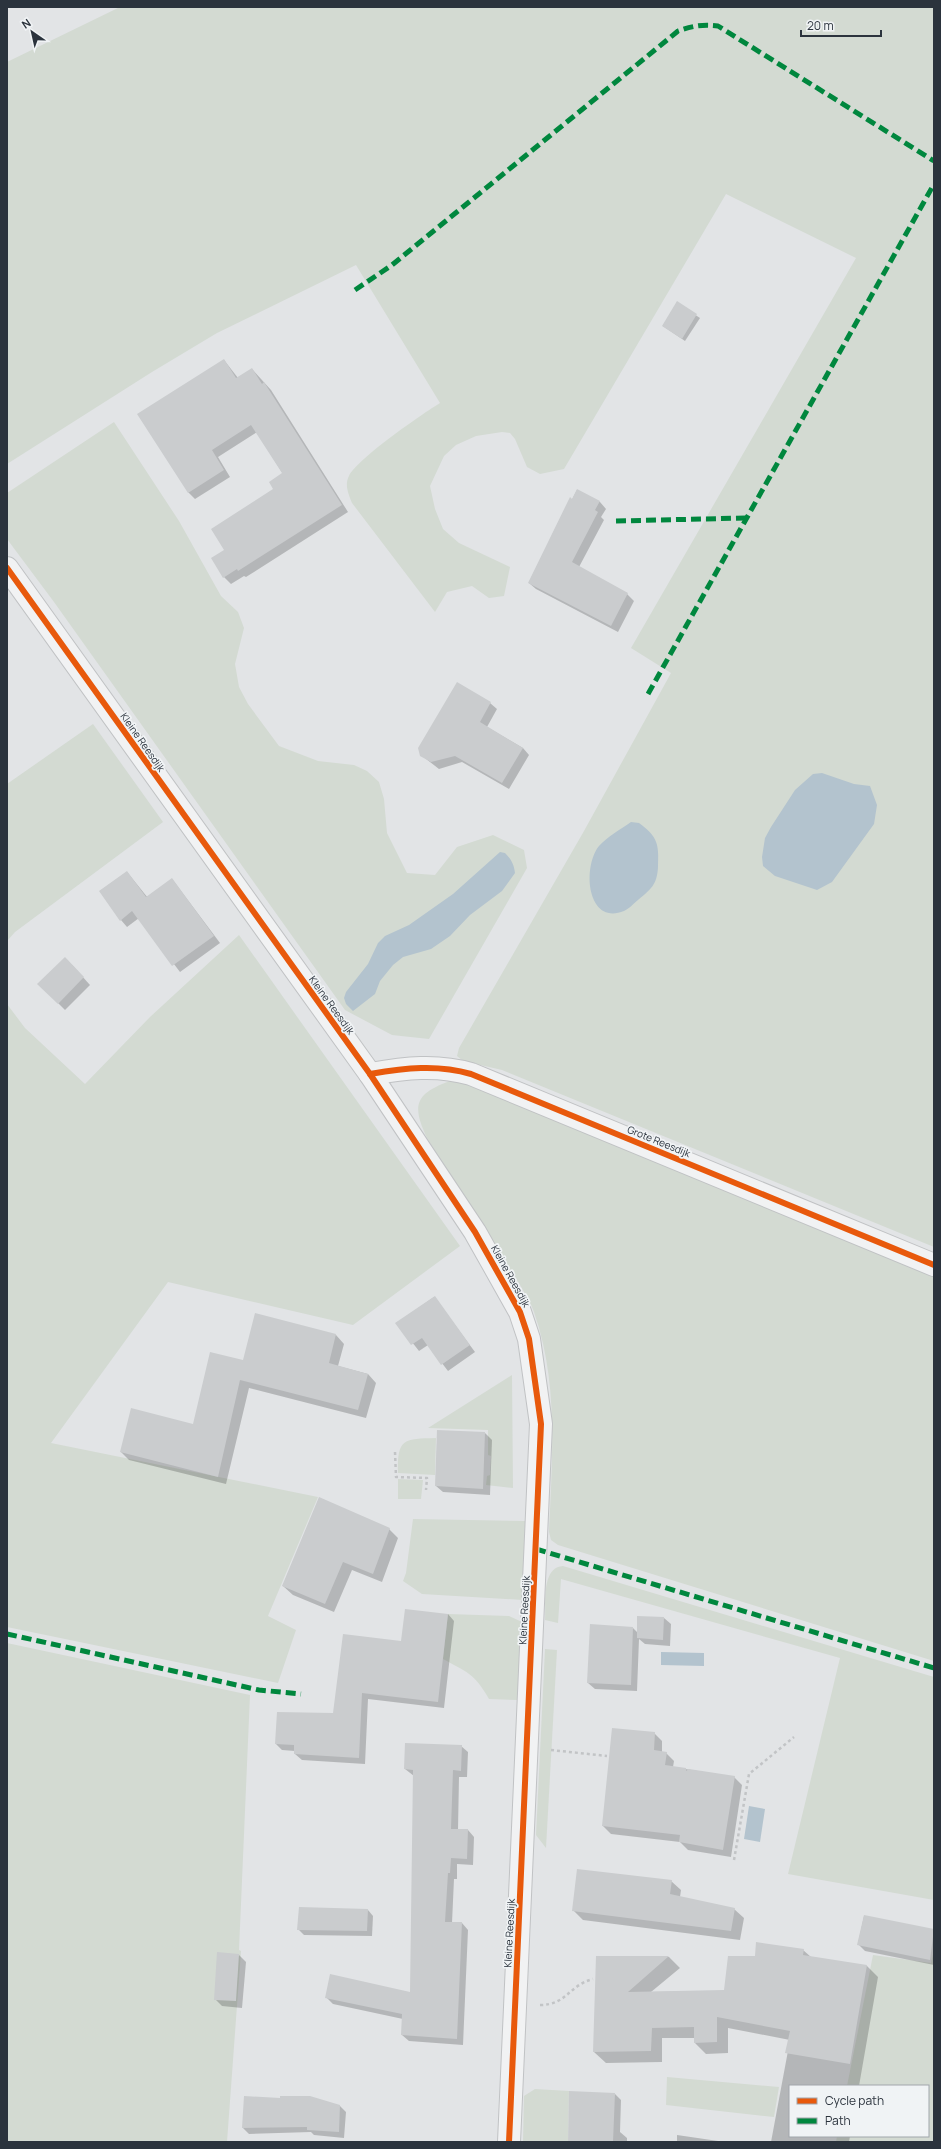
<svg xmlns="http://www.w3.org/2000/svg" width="941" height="2149" font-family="Manrope,sans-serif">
<rect width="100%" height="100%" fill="#e2e4e6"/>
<g fill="#d3dad2">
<path d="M120 7H934V1247L502 1070 463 1061 457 1056 459 1048 584 831 671 673 631 648 856 258 726 194 564 469 540 474 527 467 515 439 510 433 502 432 476 436 456 445 444 456 430 486 435 509 443 529 459 543 510 567 504 596 489 598 472 586 447 592 435 612 352 503C349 495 344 485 349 476 357 459 422 414 440 403L356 265 217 333 152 372 7 464V62Z"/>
<polygon points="114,422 179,521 221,596 238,612 244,628 235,664 239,687 248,704 279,746 318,761 354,765 367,771 379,782 384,799 387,833 407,873 435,875 457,847 493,835 524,850 527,868 429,1039 392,1035 345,1010 54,602 7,539 7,493"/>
<polygon points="93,724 163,822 15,932 7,941 7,784"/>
<polygon points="239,935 460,1246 353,1325 168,1282 51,1443 318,1497 268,1616 296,1630 278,1683 7,1627 7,1004 25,1028 85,1084 150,1017"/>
<path d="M450 1081H458L578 1127 934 1277V1661L558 1545 551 1540 549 1532C552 1459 559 1383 534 1312 531 1303 525 1294 520 1285L427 1138C412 1106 414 1094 450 1081Z"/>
<polygon points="512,1375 513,1488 486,1485 487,1476 490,1475 491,1456 488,1455 488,1430 428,1428"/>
<path d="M436 1438 435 1475 398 1473C397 1438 404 1439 436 1438Z"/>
<polygon points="398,1479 423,1480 421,1499 398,1499"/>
<polygon points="413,1519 525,1521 523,1600 422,1594 403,1581 406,1573"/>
<path d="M563 1566 934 1677V1900L788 1874 840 1658 561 1579 558 1623 545 1620C546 1605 541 1567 563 1566Z"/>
<path d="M448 1614 509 1616 522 1622 518 1700 489 1699C475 1674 467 1672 443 1659Z"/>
<polygon points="7,1643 250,1695 239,1950 241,1951 227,2142 7,2142"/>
<polygon points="545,1649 557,1650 546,1848 536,1835"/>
<polygon points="934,1950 934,2142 836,2142 837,2136 928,2136 928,2086 847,2086 873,1955 931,1963"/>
<polygon points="667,2077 779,2087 774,2117 666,2105"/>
<polygon points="535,2089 569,2091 568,2142 523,2142 524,2096"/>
</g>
<g fill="#b3c3ce">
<polygon points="822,773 854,784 870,786 877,805 874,824 832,882 817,890 775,876 763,866 762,857 765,838 771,827 795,790 813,774"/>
<path d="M631 822 639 823C658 837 659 844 658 867 657 885 651 889 638 900 634 903 629 909 624 911 587 926 582 867 599 846 607 837 621 829 631 822Z"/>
<path d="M500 852 505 853C511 859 514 864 515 873L502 891 470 915 450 936 431 949 403 957 393 965 380 981 375 994 353 1011 346 1004 344 998 346 992 368 964 378 943 385 936 409 925 453 894Z"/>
<polygon points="661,1652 704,1653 704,1666 661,1665"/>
<polygon points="749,1806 765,1809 760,1842 744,1839"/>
</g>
<g fill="#0003">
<polygon points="677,303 700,318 685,341 663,326"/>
<polygon points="224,360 238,378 252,369 271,390 348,512 246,577 244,576 231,584 224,577 225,550 275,489 283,474 257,432 218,457 230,477 195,499 188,492"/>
<polygon points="577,490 600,502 606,509 601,517 604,520 579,567 627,594 634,601 618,632 536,589 529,583"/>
<polygon points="490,703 497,709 487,727 523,748 529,755 509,789 462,762 439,769 421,755"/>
<polygon points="127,872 148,898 172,879 220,943 180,972 139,918 127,927 121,920"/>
<polygon points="72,965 90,985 65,1010 39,984"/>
<polygon points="434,1297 475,1352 448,1371 428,1345 419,1351 397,1323"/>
<polygon points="336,1335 344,1344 338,1366 368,1374 376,1383 366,1418 249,1388 226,1484 129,1460 121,1452 193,1425 244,1362"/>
<polygon points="485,1433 492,1440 490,1495 443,1492 436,1486"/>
<polygon points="389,1529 398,1538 382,1582 352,1570 334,1612 293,1595 283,1586"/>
<polygon points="448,1614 454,1621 444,1708 368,1699 365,1764 302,1760 295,1754 295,1751 282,1750 276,1744 334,1714 402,1642"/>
<polygon points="664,1618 671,1624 670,1646 645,1644 639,1639 637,1691 595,1689 588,1683 633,1628 638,1633"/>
<polygon points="654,1733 662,1741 662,1752 666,1753 674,1761 673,1767 734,1777 742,1785 731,1857 688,1850 680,1842 611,1834 603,1826"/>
<polygon points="461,1746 468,1752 467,1777 459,1777 458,1830 468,1830 474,1837 473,1865 457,1864 457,1879 454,1879 452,1923 462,1923 468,1930 463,2045 409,2041 402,2035 403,2019 333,2004 326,1997 411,1993 414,1776 405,1769"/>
<polygon points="671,1881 681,1890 680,1897 734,1909 744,1918 740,1940 583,1920 573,1910"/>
<polygon points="368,1910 373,1916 372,1936 304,1935 298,1929"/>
<polygon points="864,1916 934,1930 934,1965 865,1951 858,1944"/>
<polygon points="803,1950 811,1957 867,1966 878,1977 859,2086 790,2086 790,2136 850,2136 849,2142 771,2142 790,2040 728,2028 728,2053 706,2054 695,2043 695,2038 662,2038 662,2062 606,2063 594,2052 597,1957 669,1957 680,1968 651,1992 725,1991 756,1957"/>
<polygon points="239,1955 246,1962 242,2008 222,2006 215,1999"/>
<polygon points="615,2094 621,2100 620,2132 627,2138 627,2142 569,2142"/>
<polygon points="245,2097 340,2106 346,2112 344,2138 314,2135 311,2132 249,2134 243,2128"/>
<polygon points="677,2135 725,2142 677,2142"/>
</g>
<g fill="#caccce">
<polygon points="677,301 697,314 682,339 662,326"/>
<polygon points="224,359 236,378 252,368 262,384 264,382 342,505 238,571 237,569 223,578 211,558 224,550 211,529 273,489 269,482 282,473 251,425 212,450 224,470 188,493 137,414"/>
<polygon points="577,489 600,501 595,510 598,512 572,562 628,593 611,626 528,583 570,497 572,499"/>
<polygon points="457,682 491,702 480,722 523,748 502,783 455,756 431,762 420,756 418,748"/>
<polygon points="127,871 146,897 172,878 214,936 172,966 132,911 120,921 99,891"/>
<polygon points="65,957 84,977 58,1004 37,984"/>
<polygon points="435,1296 470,1345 441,1365 422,1338 411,1345 395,1323"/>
<polygon points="255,1313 336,1334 329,1363 368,1374 358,1410 240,1380 218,1477 120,1452 131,1408 193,1424 210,1352 243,1360"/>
<polygon points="437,1430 485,1432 483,1489 435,1486"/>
<polygon points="319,1497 390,1528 373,1574 343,1562 325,1604 282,1586"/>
<polygon points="405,1609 448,1614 438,1702 362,1693 359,1758 294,1754 294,1745 275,1744 277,1712 333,1713 343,1634 401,1641"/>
<polygon points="637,1616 664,1617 663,1640 637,1638"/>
<polygon points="590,1624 633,1627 631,1685 587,1683"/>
<polygon points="612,1728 655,1732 654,1750 667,1752 665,1765 686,1768 686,1771 689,1769 735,1776 723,1850 679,1842 680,1835 602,1826"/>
<polygon points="405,1743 462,1745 461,1771 453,1770 451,1829 468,1829 467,1859 451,1858 450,1873 448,1873 445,1922 462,1922 457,2039 401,2035 402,2014 325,1998 330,1974 410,1992 413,1770 404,1769"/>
<polygon points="577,1869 672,1880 670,1894 735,1908 731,1931 572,1911"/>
<polygon points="299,1907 368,1909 367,1931 297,1930"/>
<polygon points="864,1915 934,1929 930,1960 857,1945"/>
<polygon points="756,1942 804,1949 803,1955 867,1965 850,2064 785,2053 790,2031 717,2017 717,2042 694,2043 694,2027 652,2028 651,2051 593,2052 596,1956 669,1956 628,1992 724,1990 728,1956 755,1956"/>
<polygon points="217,1952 239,1954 236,2001 214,2000"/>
<polygon points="569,2091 615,2093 613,2142 568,2142"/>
<polygon points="244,2096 280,2098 280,2096 310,2096 340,2105 339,2132 307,2130 307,2127 242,2128"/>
</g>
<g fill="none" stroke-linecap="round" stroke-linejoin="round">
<defs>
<g id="minor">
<polyline points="7,568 370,1074 475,1232 520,1312 529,1339 541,1424 509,2142"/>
<path d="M370 1074C405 1068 437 1064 471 1074L934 1265"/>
</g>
</defs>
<use href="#minor" stroke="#c0c2c4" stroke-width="24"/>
<g stroke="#c2c4c6" stroke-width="2.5" stroke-dasharray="3 3" stroke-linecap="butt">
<polyline points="395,1452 396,1477 427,1478 426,1490"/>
<polyline points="551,1750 607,1756"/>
<polyline points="734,1860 749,1774 794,1737"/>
<path d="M540 2005C567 2005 569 1985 593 1979"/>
</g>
<use href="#minor" stroke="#f1f2f3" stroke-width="22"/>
<g stroke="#00873e" stroke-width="5" stroke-dasharray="10 5" stroke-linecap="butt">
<path d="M355 290 392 265 678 31C692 26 703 24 718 26L934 161"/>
<polyline points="616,521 746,518"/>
<polyline points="648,694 934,184"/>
<polyline points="536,1549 934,1668"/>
<polyline points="7,1634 259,1690 301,1694"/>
</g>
<defs>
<g id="cycleway">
<polyline points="7,568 370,1074 475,1232 520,1312 529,1339 541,1424 509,2142"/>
<path d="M370 1074C405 1068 437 1064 471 1074L934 1265"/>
</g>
</defs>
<use href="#cycleway" stroke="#f0f3f5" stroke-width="8"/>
<use href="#cycleway" stroke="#e8590c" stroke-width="6"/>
</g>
<g text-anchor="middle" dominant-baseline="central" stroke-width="3.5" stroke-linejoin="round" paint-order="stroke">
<g font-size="10" fill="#2b333d" stroke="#f0f3f5">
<text transform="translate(143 742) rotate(55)">Kleine Reesdijk</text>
<text transform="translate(332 1005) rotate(54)">Kleine Reesdijk</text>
<text transform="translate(659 1141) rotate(22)">Grote Reesdijk</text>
<text transform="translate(511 1276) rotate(61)">Kleine Reesdijk</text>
<text transform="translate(524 1610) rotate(-87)">Kleine Reesdijk</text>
<text transform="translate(509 1933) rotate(-87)">Kleine Reesdijk</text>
</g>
</g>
<rect width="941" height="2149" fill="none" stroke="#2b333d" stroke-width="16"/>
<rect x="789" y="2085" width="140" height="52" fill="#f0f3f5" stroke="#a1a6ab"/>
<rect x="797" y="2098" width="20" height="6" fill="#e8590c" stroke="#a1a6ab"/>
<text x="825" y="2105" font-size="12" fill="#2b333d">Cycle path</text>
<rect x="797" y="2118" width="20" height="6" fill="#00873e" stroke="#a1a6ab"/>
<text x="825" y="2125" font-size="12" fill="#2b333d">Path</text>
<g transform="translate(32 32) rotate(326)" stroke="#f0f3f5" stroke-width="3" paint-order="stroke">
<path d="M0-3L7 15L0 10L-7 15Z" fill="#2b333d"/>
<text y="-6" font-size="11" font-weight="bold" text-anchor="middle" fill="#2b333d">N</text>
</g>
<path d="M801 30v6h80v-6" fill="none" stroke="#2b333d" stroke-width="2"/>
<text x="807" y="30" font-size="12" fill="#2b333d" stroke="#f0f3f5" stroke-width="3" paint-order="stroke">20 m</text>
</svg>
